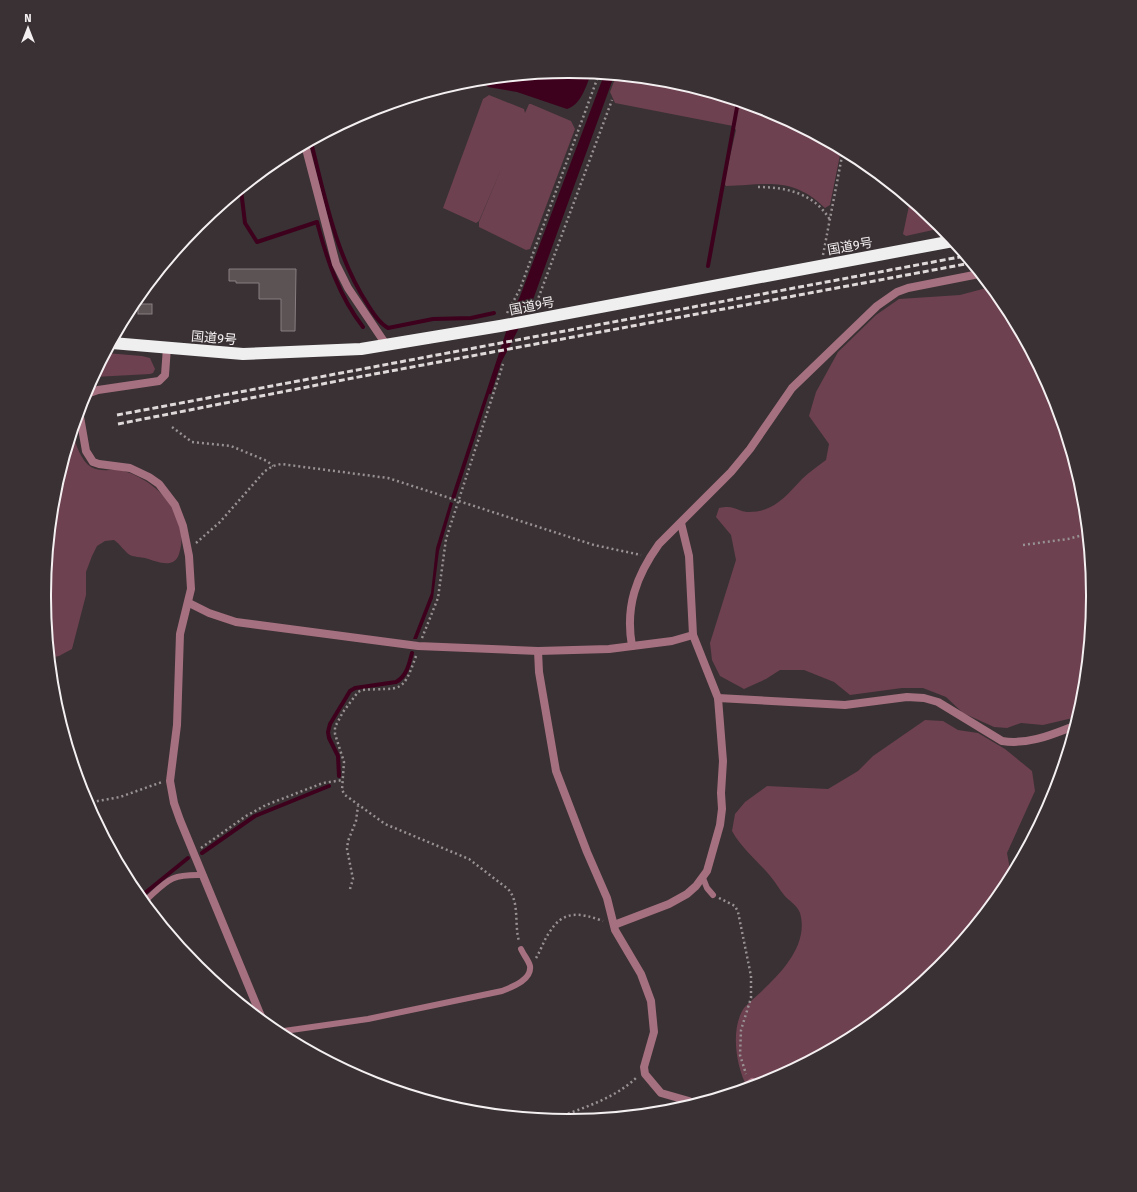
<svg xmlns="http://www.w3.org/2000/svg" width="1137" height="1192" font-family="'Fira Sans','Noto Sans JP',sans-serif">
<rect width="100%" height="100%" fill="#393133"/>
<g fill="#6d414f">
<path d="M616 76 671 82 769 112 841 150 830 205 825 208C792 176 767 185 726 186L724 183 736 130 733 126 615 103 610 92Z"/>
<polygon points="489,95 524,109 525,113 529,104 531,104 571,121 575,129 530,249 526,250 479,227 479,222 502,167 479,221 476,223 443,208 483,99"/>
<polygon points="910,201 940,225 942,228 906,236 903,234"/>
<path d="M990 287 1005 305 1053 395 1083 494 1093 596 1083 699 1077 717 1043 725 1021 723 1007 728 994 727 963 713 946 697 923 688H902L850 695 834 682 804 670H780L766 679 744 689 720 676 712 660 710 643 736 560 731 535 716 517 719 508C735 504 737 512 749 512 774 512 786 496 802 479 809 472 818 466 826 460L829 444 809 416 816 392 838 352 876 315 899 299 960 295Z"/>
<polygon points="106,353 142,356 150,358 155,369 153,373 150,374 94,377"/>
<path d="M72 433C76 444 81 461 91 467 101 473 114 468 124 471 158 481 191 517 179 554 174 570 156 561 145 558 141 557 134 557 130 555 125 552 120 544 114 540L105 541 97 546 92 556 86 572V595L72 649 59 656 50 658 44 596 54 493Z"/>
<path d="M925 720 943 721 958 730 978 733 1005 749 1032 771 1035 791 1007 853 1011 875 1004 888 939 967 860 1032 769 1081 747 1087C736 1066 730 1029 744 1008 749 1002 756 997 762 991 782 972 809 944 800 913 798 906 788 900 784 895 779 889 776 883 771 877 758 861 742 849 732 831L735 814 745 802 767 786 828 789 858 771 873 756Z"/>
</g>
<g fill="#3e011d">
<path d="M569 72 591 74C586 86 581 105 567 109L517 92 488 87 486 85V80Z"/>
<polygon points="604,75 614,76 530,308 511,311 519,299"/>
<polygon points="521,324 501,363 491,394 489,394 455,499 451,498 508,326"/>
<polygon points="450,502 453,503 439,551 433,598 417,639 413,639 431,593 436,548"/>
</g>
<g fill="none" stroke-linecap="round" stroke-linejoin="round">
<g stroke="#3e011d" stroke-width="4">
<path d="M311 142C325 198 336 256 368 305 373 313 379 323 388 328L433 319 471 318 494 313"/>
<path d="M241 190 245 223 257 242 317 222C327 260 339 296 363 327"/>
<polyline points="708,266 738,102"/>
<path d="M339 776 338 756 329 738 328 732 330 724 350 691 355 688 396 682C407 676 409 664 412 653"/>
<polyline points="202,853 255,816 329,786"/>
<polyline points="140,897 188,858"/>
</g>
</g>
<g fill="#5c5355" stroke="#887e81">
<polygon points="229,269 296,269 295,331 281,331 281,299 259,299 259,283 236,283 236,281 229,281"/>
<rect x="138" y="304" width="14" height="10"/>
</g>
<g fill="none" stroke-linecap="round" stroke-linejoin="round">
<g stroke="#989293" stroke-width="2.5" stroke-dasharray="2 3" stroke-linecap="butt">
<path d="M758 187C787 187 815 194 830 220"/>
<polyline points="823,255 843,151"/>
<polyline points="535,307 612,100"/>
<polyline points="507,313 520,289 599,74"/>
<polyline points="172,427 192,442 231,446 267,461 273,466"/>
<polyline points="196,543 220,522 265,471 273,466 281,464 388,478 594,545 641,555"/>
<polyline points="1023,545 1068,539 1087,534"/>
<polyline points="422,638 438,598 446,539 503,364"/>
<path d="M416 656C402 696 401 687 362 690L358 692 343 712 335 727V734L344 762 342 790 345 795 385 824 469 859 508 889C520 902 514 924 519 941"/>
<polyline points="87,803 120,797 162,782"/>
<polyline points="201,848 246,816 266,805 323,783 343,780"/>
<polyline points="350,889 353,879 347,849 348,841 356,821 358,806"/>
<polyline points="719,898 735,906 738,912 751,976 751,998 741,1030 740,1055 746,1074"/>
<path d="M536 958C541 950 544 940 549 933 563 909 581 913 603 921"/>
<path d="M554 1119C582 1108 614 1099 636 1078"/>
</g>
<g stroke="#a57080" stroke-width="6">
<polyline points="703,878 707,888 713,895"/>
<path d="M144 902C168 880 169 874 203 875"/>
<path d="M277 1032 368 1019 502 991C512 987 532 980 530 966 529 961 523 954 521 949"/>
<polyline points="741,1089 752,1081"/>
</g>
<g stroke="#a57080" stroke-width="8">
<polyline points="305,145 336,264 348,288 387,346"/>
<polyline points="84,395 98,390 159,381 165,375 167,347"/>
<polyline points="79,411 86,451 93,462 99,464 130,468 149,477 159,484 175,505 183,526 189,556 191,589 180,634 177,725 170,781 174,803 180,820 263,1021"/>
<polyline points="189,603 209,613 236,622 418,646 538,651 609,649 672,641 693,635"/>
<path d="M632 646C625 607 636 576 659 544L731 472 750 449 792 388 877 306 897 292 908 288 979 274"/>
<polyline points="538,651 539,672 556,771 587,852 607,898 615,930 641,974 651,1001 654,1032 644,1067 645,1074 661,1093 689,1101 692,1104"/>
<path d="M718 698 845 705 907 697 924 698 938 702 1002 741C1028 745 1051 735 1074 726"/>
<polyline points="614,925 669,904 687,894 696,886 707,871 720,825 722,809 721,793 723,761 718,698 693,635 689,556 681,523"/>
</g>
<polyline stroke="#efefef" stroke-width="12" points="112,343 243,354 361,349 500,326 953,241"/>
<g stroke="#dfd9da" stroke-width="3" stroke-dasharray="6 3" stroke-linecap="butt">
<polyline points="117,415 965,256"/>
<polyline points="118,424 353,378 971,263"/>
</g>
</g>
<g text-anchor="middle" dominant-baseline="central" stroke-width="3" stroke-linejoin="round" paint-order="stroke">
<g font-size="13" fill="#f4eff0" stroke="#393133">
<text transform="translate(850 246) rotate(-10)">国道9号</text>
<text transform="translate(532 306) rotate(-11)">国道9号</text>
<text transform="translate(214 338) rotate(5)">国道9号</text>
</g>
</g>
<path d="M0 0H1137V1192H0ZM568 78H569A517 517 0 0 1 1086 595V597A517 517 0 0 1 569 1114H568A517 517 0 0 1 51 597V595A517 517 0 0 1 568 78Z" fill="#393133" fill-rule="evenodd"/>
<path fill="none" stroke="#f4eff0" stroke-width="2" d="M568 78H569A517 517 0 0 1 1086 595V597A517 517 0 0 1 569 1114H568A517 517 0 0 1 51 597V595A517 517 0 0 1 568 78Z"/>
<g transform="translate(28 28)" stroke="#393133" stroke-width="3" paint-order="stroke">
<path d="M0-3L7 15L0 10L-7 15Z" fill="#f4eff0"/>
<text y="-6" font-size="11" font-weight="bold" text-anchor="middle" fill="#f4eff0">N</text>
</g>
</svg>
